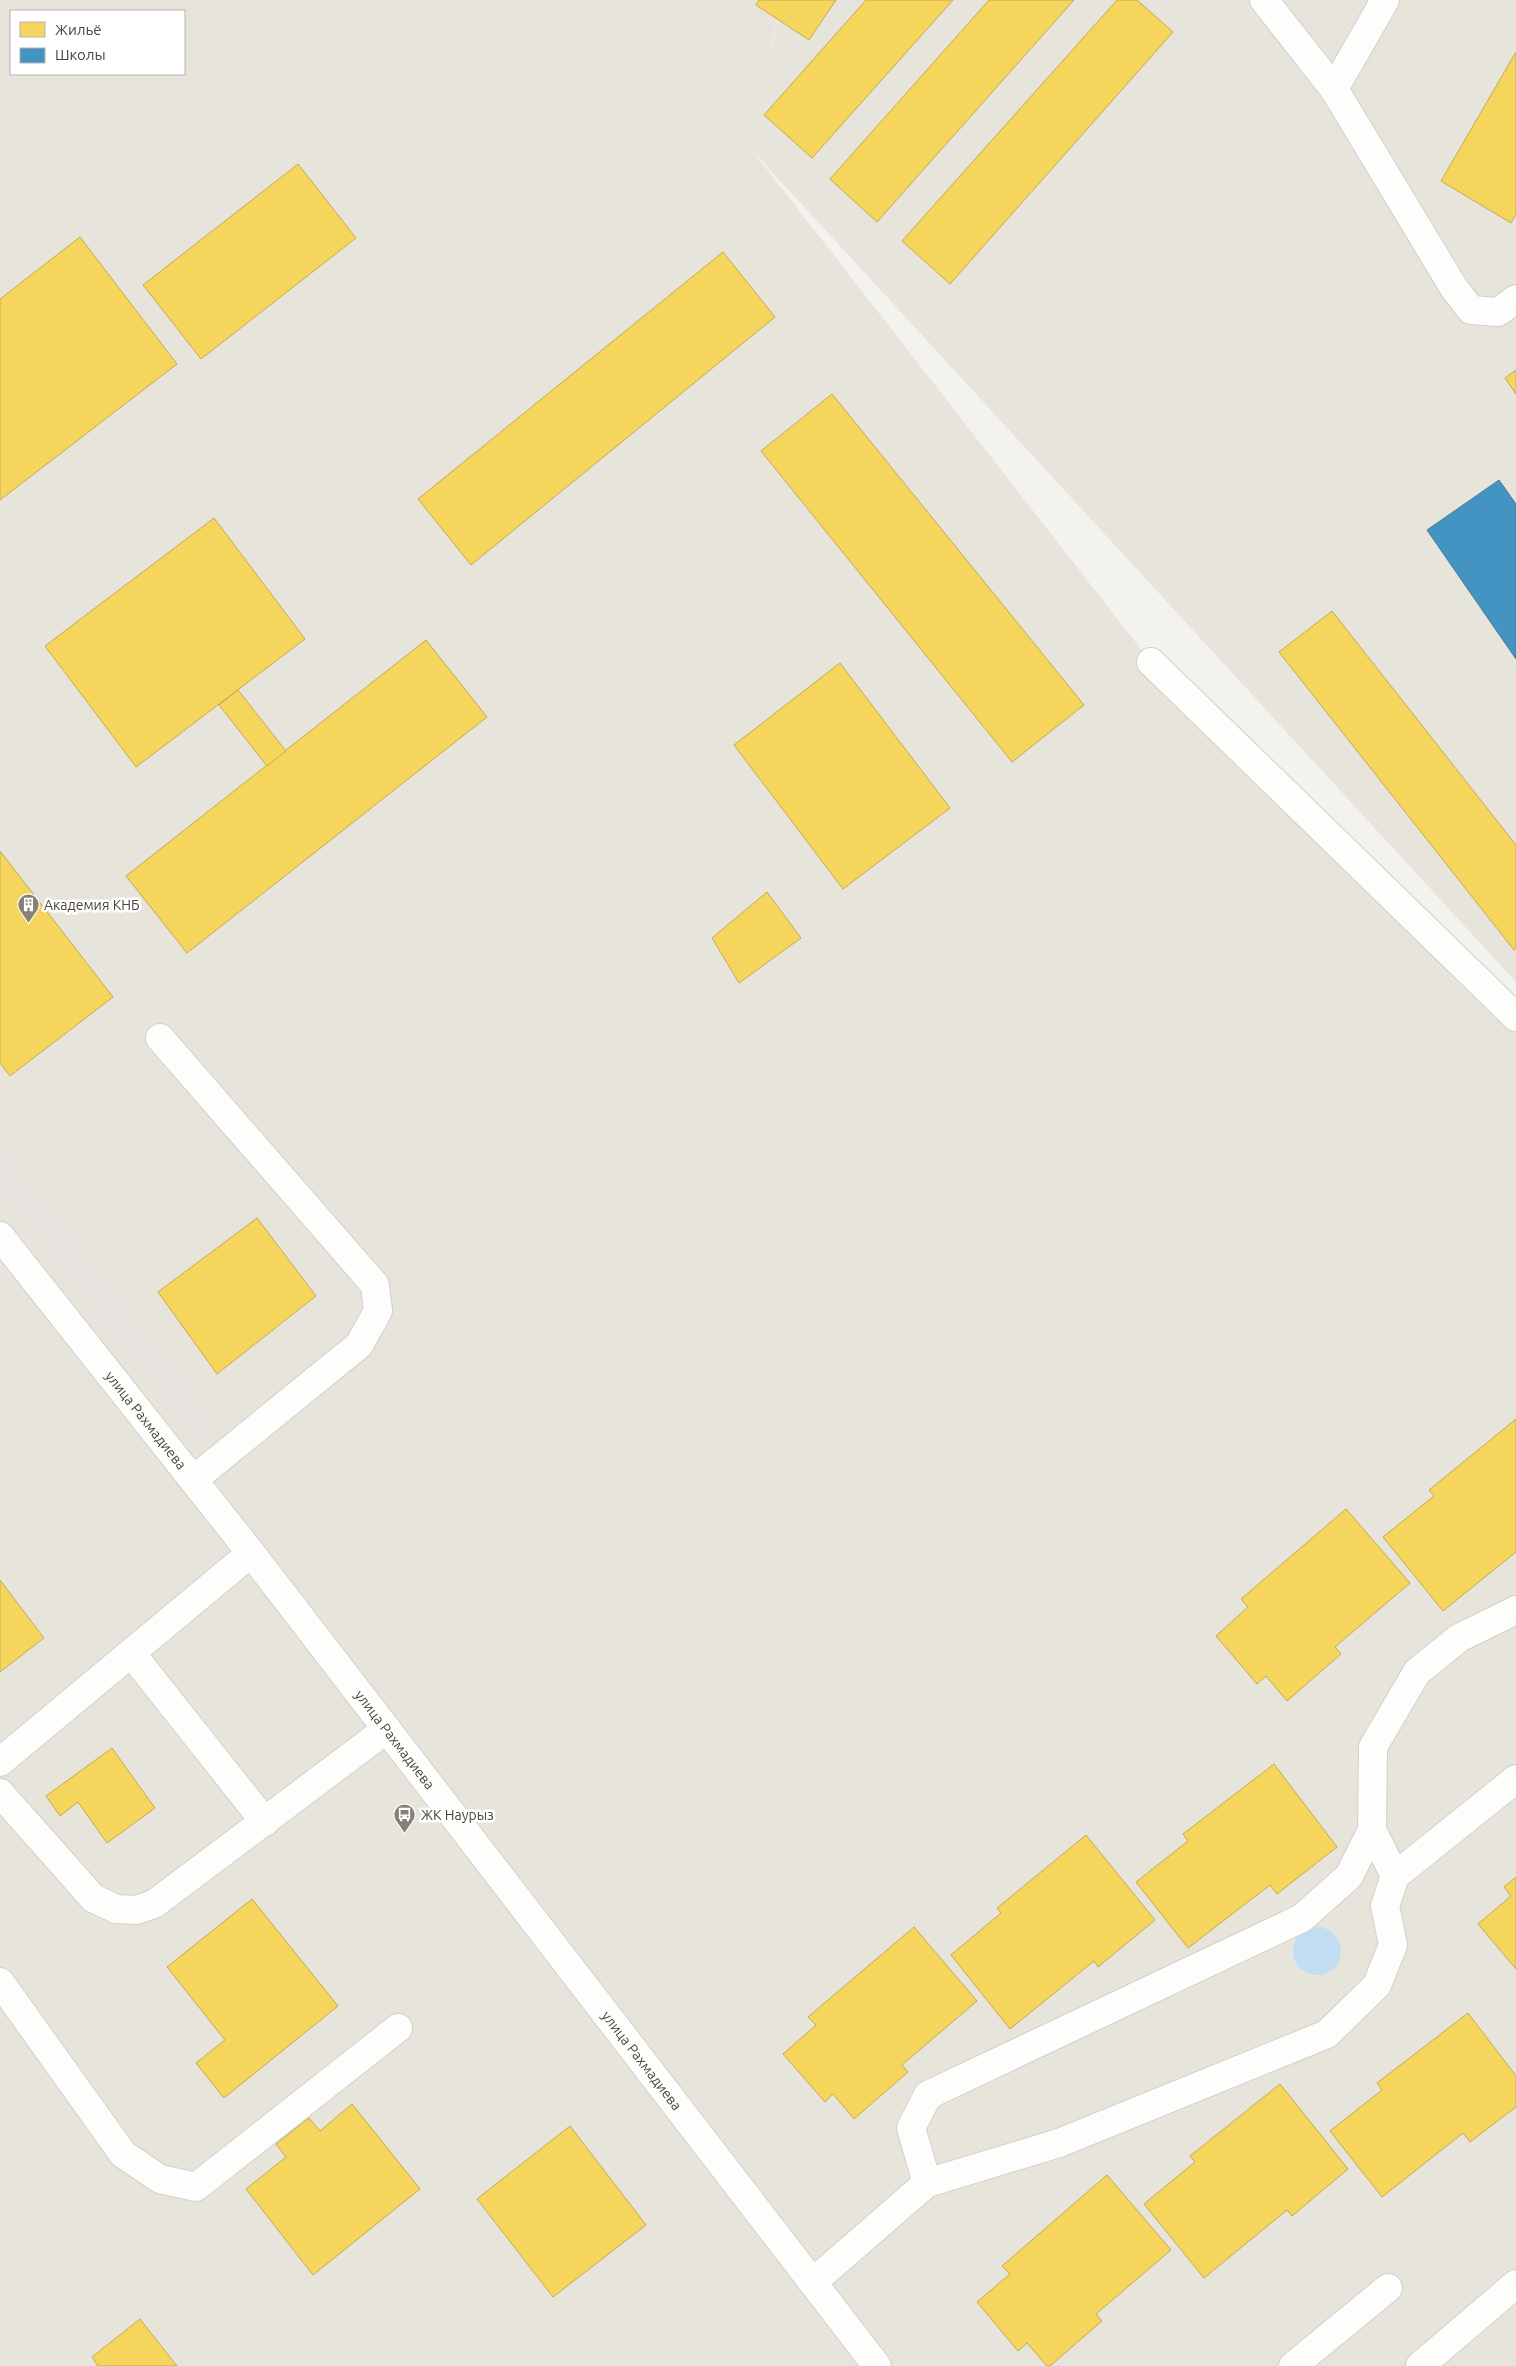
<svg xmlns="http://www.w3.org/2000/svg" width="1516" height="2366" font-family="Ubuntu,sans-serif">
<rect width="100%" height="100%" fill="#f4f2ee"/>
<path fill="#e7e4dc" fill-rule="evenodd" d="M0 0H783L761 83 784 0H1516V982L751 149 1151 662 1516 1017V2366H0ZM11 11H184V74H11Z"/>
<polygon fill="#e6e3df" points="0,1146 221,1428 199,1445 0,1191"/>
<circle fill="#c0ddf1" cx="1317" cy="1951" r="24"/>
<g fill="#f6d55c" stroke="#c3aa52">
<polygon points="759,0 836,0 809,40 756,5"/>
<polygon points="866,0 953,0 812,158 764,115"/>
<polygon points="989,0 1074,0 877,222 830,179"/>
<polygon points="1117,0 1137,0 1173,32 950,284 902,241"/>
<polygon points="1516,52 1516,214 1511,223 1441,181"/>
<polygon points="298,164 356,238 201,359 143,285"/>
<polygon points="80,237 177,364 0,500 0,299"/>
<polygon points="723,252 775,317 471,565 418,499"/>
<polygon points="1516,370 1516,394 1505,378"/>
<polygon points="832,394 1084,705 1012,762 761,451"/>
<polygon points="214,518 305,639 136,767 45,646"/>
<polygon points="1332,611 1516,845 1516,948 1514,950 1279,652"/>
<polygon points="426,640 487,717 187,953 126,876"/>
<polygon points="840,663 950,808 843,889 734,745"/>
<polygon points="238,690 286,751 267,766 219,705"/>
<polygon points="0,851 113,997 10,1076 0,1063"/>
<polygon points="767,892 801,938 739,983 712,938"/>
<polygon points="257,1218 316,1296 217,1374 158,1292"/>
<polygon points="1516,1419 1516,1552 1443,1611 1383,1537 1434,1496 1429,1490"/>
<polygon points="1346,1509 1410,1583 1335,1647 1341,1654 1287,1701 1266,1676 1257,1684 1216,1636 1248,1607 1241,1599"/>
<polygon points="0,1580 44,1638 0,1672"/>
<polygon points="112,1748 155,1808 107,1843 78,1802 60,1816 46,1796"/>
<polygon points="1274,1764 1337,1847 1277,1894 1270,1885 1188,1948 1136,1882 1188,1841 1183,1834"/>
<polygon points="1086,1835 1155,1920 1098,1967 1094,1961 1010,2029 951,1955 1001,1913 997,1908"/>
<polygon points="1516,1877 1516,1969 1478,1924 1511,1896 1504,1887"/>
<polygon points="252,1899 338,2006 224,2098 196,2063 225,2040 167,1967"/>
<polygon points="914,1927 977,2001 902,2065 908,2072 854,2119 833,2094 825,2102 783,2054 816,2025 808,2017"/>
<polygon points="1468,2013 1516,2076 1516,2107 1470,2142 1463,2133 1382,2197 1330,2131 1382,2090 1377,2083"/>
<polygon points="1280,2084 1348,2169 1292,2216 1287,2210 1204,2278 1144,2204 1195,2162 1190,2156"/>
<polygon points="352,2104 420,2189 313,2275 246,2189 286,2157 276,2144 309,2118 320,2131"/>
<polygon points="570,2126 646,2225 553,2297 477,2199"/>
<polygon points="1107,2175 1171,2250 1096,2314 1102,2321 1050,2366 1047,2366 1027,2343 1018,2351 977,2302 1010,2274 1002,2266"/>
<polygon points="140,2319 177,2366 98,2366 92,2357"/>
</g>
<polygon fill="#4393c3" stroke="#457b9a" points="1499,480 1516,504 1516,659 1427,530"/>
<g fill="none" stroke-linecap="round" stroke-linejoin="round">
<defs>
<g id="minor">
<polyline points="1264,0 1334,89 1454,288 1471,310 1498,312 1516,299"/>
<polyline points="1334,89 1385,0"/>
<polyline points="1151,662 1516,1017"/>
<polyline points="160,1038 375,1285 378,1311 359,1345 193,1480"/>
<path id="s1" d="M0 1236 251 1553 877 2366"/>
<polyline points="131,1653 265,1822"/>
<polyline points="0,1762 251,1553"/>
<polyline points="0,1793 93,1898 116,1909 136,1910 154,1904 387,1729"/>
<polyline points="1372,1830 1395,1876"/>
<polyline points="0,1982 123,2154 160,2179 196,2187 398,2028"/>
<polyline points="927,2183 911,2128 928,2095 1302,1918 1349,1876 1372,1830 1373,1747 1417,1672 1459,1638 1516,1610"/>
<polyline points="813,2282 927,2183 1059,2143 1327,2034 1377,1985 1393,1945 1385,1906 1395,1876 1516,1779"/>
<polyline points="1293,2366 1388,2288"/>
<polyline points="1420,2366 1516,2284"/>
</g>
</defs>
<use href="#minor" stroke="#d2d0cb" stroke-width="30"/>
<use href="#minor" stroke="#fdfdfc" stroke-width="28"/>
</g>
<defs>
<symbol id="building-pin" viewBox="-11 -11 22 30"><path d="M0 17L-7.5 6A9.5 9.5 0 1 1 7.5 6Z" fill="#868178" stroke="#fff"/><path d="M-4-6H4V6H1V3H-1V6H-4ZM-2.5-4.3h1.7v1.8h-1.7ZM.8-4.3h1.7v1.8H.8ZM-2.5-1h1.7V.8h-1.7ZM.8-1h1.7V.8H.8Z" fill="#fff"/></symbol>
<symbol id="bus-pin" viewBox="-11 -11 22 30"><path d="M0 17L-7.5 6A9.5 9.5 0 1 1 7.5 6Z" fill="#868178" stroke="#fff"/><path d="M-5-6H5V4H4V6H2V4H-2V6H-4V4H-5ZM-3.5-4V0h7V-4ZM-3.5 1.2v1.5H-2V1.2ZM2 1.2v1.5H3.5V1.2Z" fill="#fff"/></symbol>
</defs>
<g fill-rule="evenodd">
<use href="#building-pin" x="16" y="892" width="25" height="34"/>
<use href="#bus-pin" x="392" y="1802" width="25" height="34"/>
</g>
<g text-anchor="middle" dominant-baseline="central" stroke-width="5" stroke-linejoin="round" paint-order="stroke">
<g font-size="14" fill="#4b4439" stroke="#fff" text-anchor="start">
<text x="44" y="905">Академия КНБ</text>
<text x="421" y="1815">ЖК Наурыз</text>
</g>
<g font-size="14" fill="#4b4439" stroke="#fff">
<text stroke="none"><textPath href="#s1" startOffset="235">улица Рахмадиева</textPath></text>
<text stroke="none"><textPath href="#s1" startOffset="640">улица Рахмадиева</textPath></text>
<text stroke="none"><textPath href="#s1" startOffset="1045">улица Рахмадиева</textPath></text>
</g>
</g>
<rect x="10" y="10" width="175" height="65" fill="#ffffff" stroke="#b7b4b0"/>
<rect x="20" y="22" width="25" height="15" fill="#f6d55c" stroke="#b7b4b0"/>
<text x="55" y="35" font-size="15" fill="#4b4439">Жильё</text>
<rect x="20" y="48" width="25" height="15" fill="#4393c3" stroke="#b7b4b0"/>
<text x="55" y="60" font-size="15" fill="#4b4439">Школы</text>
</svg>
